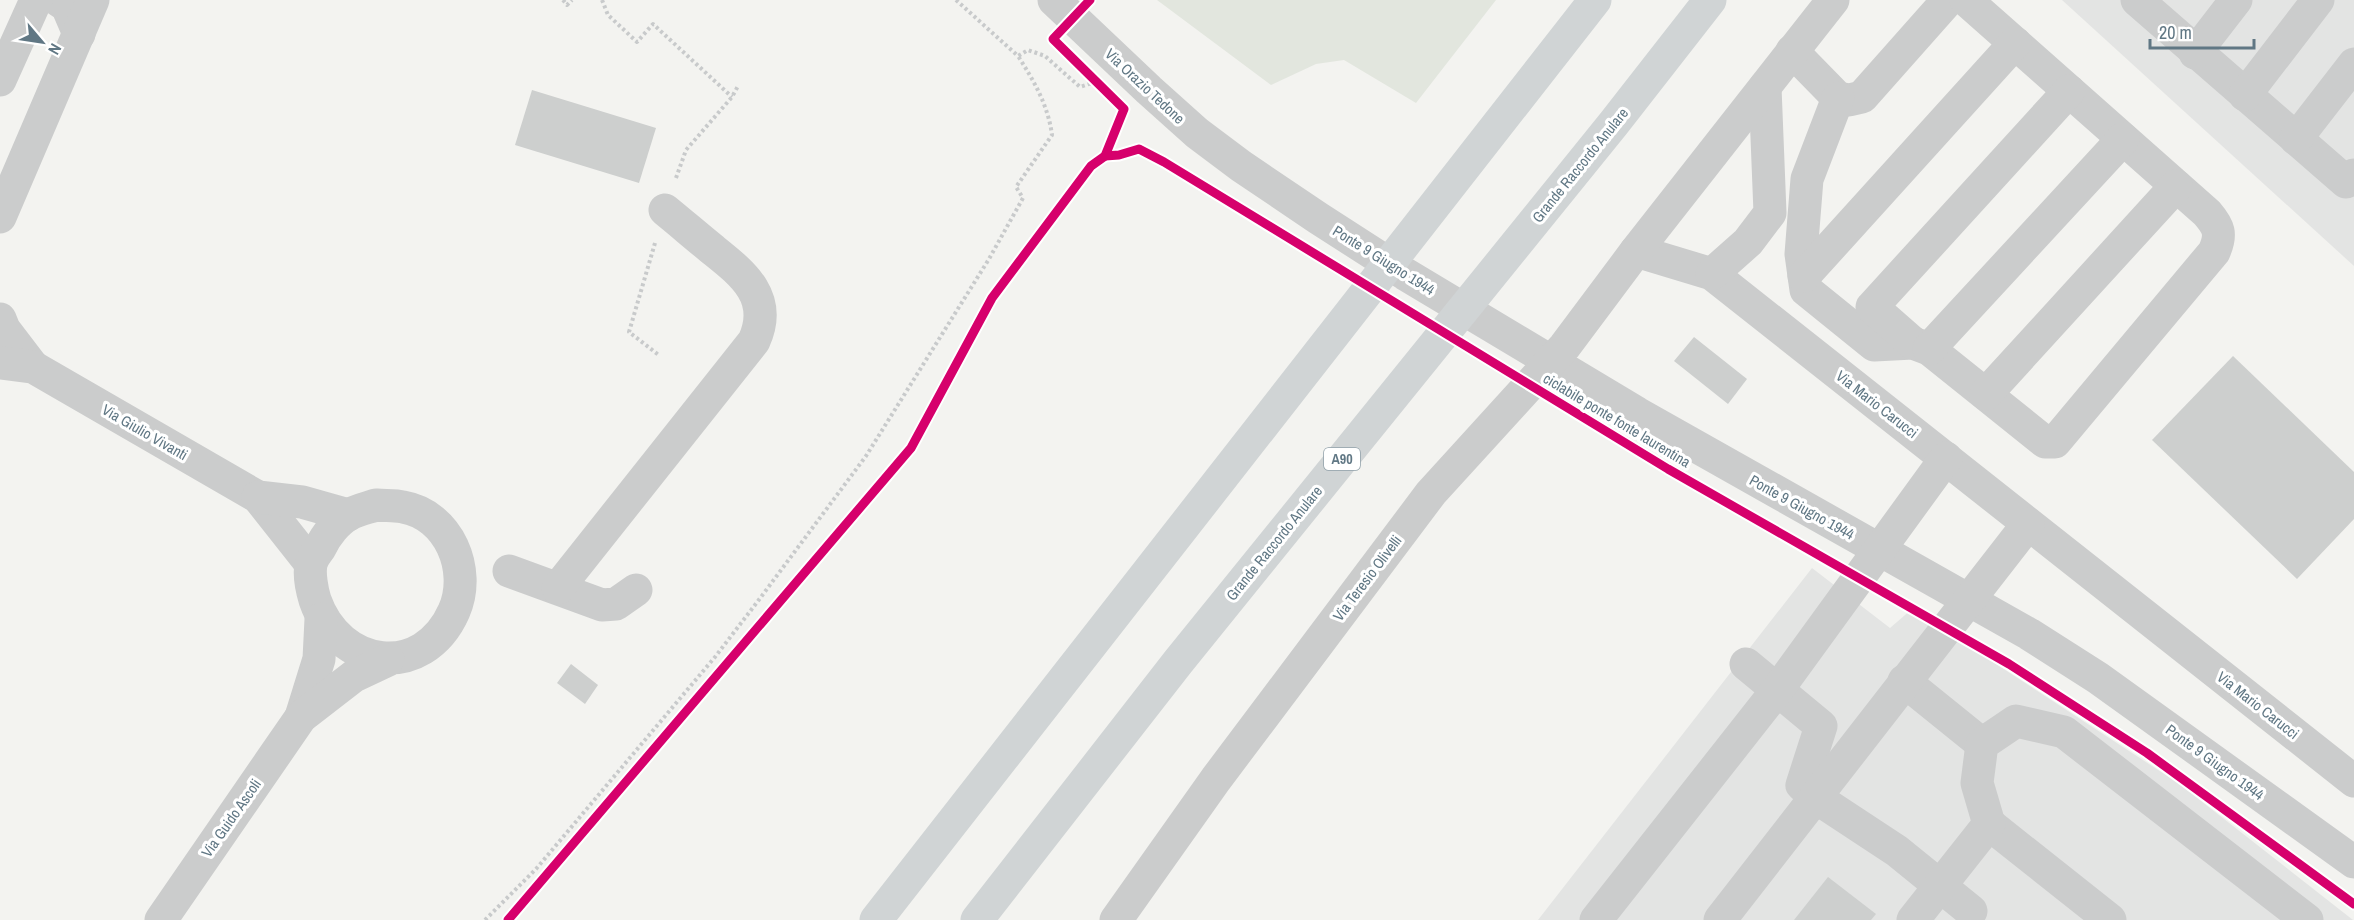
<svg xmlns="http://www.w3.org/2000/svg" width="2354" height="920" font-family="'Archivo Narrow',sans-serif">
<rect width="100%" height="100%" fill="#f3f3f0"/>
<g fill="#e3e4e3">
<polygon points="2062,0 2354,0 2354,266"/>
<polygon points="1812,568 1890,628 1912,609 2178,783 2353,920 1538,920"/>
</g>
<polygon fill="#e2e6de" points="1157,0 1496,0 1416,103 1344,60 1316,64 1271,85"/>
<g fill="#cdcfce">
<polygon points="532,90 656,128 639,183 515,145"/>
<polygon points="1694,337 1747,379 1728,404 1674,361"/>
<polygon points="2233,356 2354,472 2354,519 2297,579 2152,440"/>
<polygon points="571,664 598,685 585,704 557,683"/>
<polygon points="1828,877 1876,914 1871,920 1794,920"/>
</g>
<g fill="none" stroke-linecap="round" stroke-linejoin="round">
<g stroke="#c8cacb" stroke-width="4" stroke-dasharray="3 3" stroke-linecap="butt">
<polyline points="563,0 567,5 572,0"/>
<polyline points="602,0 608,15 637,42 653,24 732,97"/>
<polyline points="956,0 1018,56 1028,50 1045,56 1080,87 1092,83"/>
<polyline points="676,178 686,150 732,97 738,86"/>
<polyline points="655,243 629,332 660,356"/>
<path d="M485 920 536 869 715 657 758 601 866 456 989 259 1023 198 1016 187 1052 135C1048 105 1034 81 1018 56"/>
</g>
<g stroke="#cbcccc" stroke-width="33">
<polyline points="58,0 67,6 79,34"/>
<polyline points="1054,0 1149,90 1197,133 1241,166 1318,218 1405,274 1637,413 2029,634 2098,678 2354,862"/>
<polyline points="2137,0 2346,182 2354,175"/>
<polyline points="1792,51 1838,98 1849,100 1862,97 1948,0"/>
<polyline points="2195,53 2236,0"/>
<polyline points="0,80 36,0"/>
<polyline points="2245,95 2318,0"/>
<path d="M1838 98 1807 179 1801 254 1806 290 1874 345 1913 343 1929 349 2045 442H2055L2214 252C2222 234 2219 227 2207 213L1966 0"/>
<polyline points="2296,139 2354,64"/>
<polyline points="0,217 93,0"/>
<polyline points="1636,251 1712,274 2354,781"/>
<polyline points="1712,274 1748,242 1770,213 1765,87"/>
<polyline points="1804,276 2015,43"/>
<polyline points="0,319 4,329 33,367"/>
<polyline points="1913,343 1872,307 2069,91"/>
<polyline points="1929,349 2123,139"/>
<polyline points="0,363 33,367 258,497 311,564"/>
<polyline points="1986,394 2176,186"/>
<polyline points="258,497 302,502 348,515"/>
<path d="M376 505C385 506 394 505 403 507 449 515 472 570 454 611 423 681 339 669 315 600 312 590 309 574 311 564 312 559 317 552 320 548 326 535 337 521 350 514 358 510 367 508 376 505Z"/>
<polyline points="509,571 602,605 616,604 636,590"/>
<path d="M558 588 754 341C774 297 742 273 712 249 696 236 681 223 665 210"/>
<polyline points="1746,664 1821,726 1802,785 1815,797 1897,851 1971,911"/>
<polyline points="1904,681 1982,744"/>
<polyline points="301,717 319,659 321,619"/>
<polyline points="1989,824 2110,920"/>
<polyline points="161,920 301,717 354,676 388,660"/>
<polyline points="1116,920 1216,779 1431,493 1565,346 1636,251 1833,0"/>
<polyline points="1596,920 1778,689 1946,458"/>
<polyline points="1720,920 2028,524"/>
<polyline points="1913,920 1989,824 1977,783 1982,744 2016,721 2064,732 2307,920"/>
</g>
<g stroke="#d0d4d5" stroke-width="33">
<polyline points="876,920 1595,0"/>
<polyline points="977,920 1178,662 1614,123 1710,0"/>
</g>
<defs>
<g id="cycleway">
<polyline points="1105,156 1119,155 1139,149 1164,162 1668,469 2009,664 2147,753 2354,904"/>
<polyline points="508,920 911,448 992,298 1091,166 1105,156 1124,109 1053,39 1090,0"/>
</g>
</defs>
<use href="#cycleway" stroke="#fff" stroke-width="13"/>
<use href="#cycleway" stroke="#d6006c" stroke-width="9"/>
</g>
<g text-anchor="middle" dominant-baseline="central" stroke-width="6" stroke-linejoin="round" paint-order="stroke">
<rect fill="#fff" stroke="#90a0a9" stroke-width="1.5" x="1324" y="448" width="36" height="22" rx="4.5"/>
<g font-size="14" font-weight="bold" fill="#607784">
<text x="1342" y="459">A90</text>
</g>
<g font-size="15" fill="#607784" stroke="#fff">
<text transform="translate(1145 86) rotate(43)">Via Orazio Tedone</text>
<text transform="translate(1580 165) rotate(-51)">Grande Raccordo Anulare</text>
<text transform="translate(1384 260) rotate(32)">Ponte 9 Giugno 1944</text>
<text transform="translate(1877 404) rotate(38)">Via Mario Carucci</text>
<text transform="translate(1617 420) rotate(31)">ciclabile ponte fonte laurentina</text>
<text transform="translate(145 432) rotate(30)">Via Giulio Vivanti</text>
<text transform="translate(1802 507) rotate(29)">Ponte 9 Giugno 1944</text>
<text transform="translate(1274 543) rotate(-51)">Grande Raccordo Anulare</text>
<text transform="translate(1367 578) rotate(-53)">Via Teresio Olivelli</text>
<text transform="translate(2258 705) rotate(38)">Via Mario Carucci</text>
<text transform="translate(2215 762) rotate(36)">Ponte 9 Giugno 1944</text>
<text transform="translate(231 818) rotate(-55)">Via Guido Ascoli</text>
</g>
</g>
<g transform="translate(42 42) rotate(119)" stroke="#ffffff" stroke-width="4.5" paint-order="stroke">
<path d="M0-4.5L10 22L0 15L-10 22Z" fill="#607784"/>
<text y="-9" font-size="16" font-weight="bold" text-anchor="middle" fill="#607784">N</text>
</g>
<path d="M2150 39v9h104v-9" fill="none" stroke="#607784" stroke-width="3"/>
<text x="2159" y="39" font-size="18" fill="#607784" stroke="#ffffff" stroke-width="4.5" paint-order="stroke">20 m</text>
</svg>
